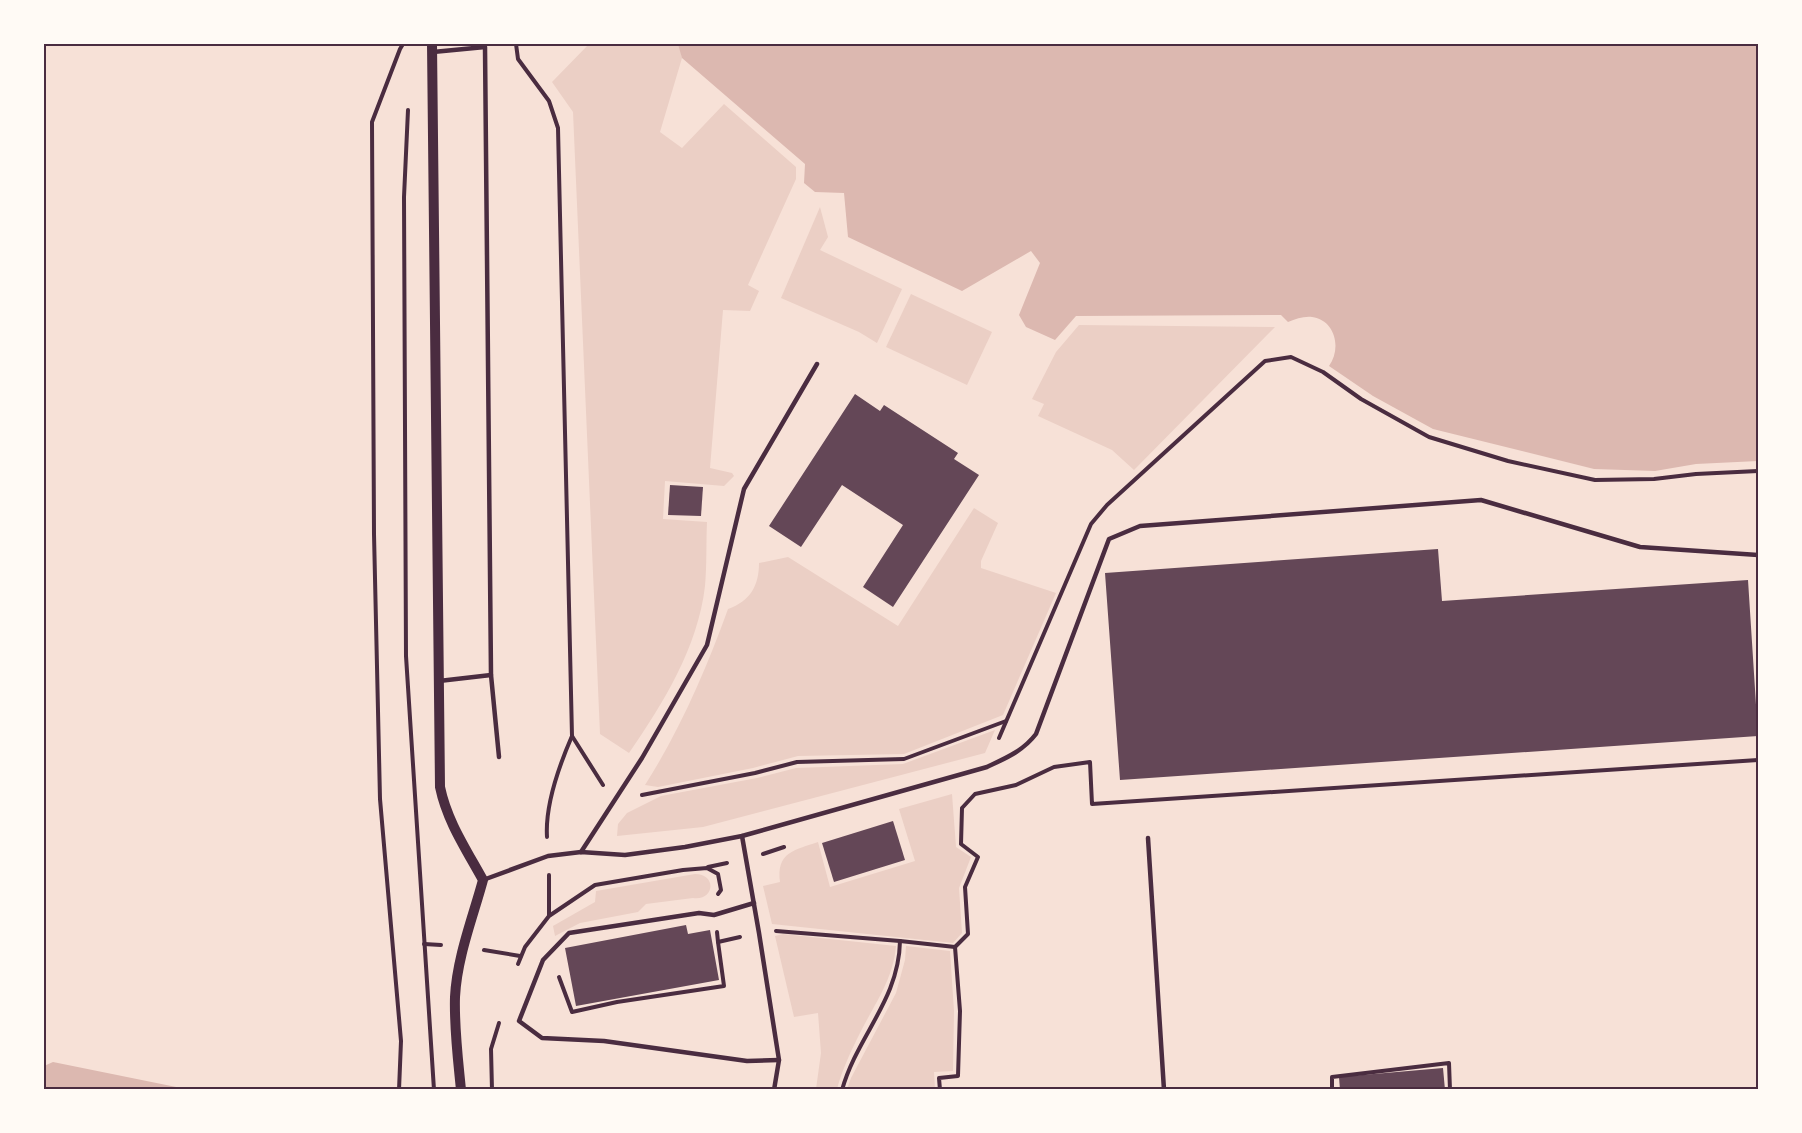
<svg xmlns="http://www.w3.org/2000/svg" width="1802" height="1133" font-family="Figtree,sans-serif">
<rect width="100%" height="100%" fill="#f7e1d7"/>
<g fill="#ebcfc5">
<path d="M589 44H678L681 50 682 58 660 132 682 148 724 104 796 167V179L748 285 759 291 750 311 723 310 710 468 732 473 734 476 724 486 665 481 663 519 707 522C706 543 707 565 705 586 698 647 663 704 629 753L600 734 573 112 552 82Z"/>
<polygon points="820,207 828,237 820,250 902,289 877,343 859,332 781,298"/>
<polygon points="911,294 992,332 967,385 886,347"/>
<polygon points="1079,325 1275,327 1134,470 1112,450 1038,416 1044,404 1032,399 1056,352"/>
<path d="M974 508 998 523 981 561V568L1056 593 1003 715 904 754 798 756 753 768 658 787 645 785C680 730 706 670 728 609 750 601 759 586 759 563L788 557 898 626Z"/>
<polygon points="995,730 985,753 703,827 617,836 618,824 627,813 661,796 757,778 796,768 903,764"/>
<path d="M952 794 956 847 971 857 959 888 962 933 953 943 772 924 763 886 780 882C776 852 795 850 818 842L830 887 915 861 899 809Z"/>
<path d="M695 874C717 874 715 901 693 898L646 904 638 912 580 923 555 936 553 926 595 902 596 891Z"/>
<path d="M783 934 896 946C893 980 875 1003 860 1033 851 1051 842 1070 837 1089H816L821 1053 818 1013 794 1017 775 936Z"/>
<polygon points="906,946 950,951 954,1011 953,1071 934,1072 935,1089 847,1089 851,1078 896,993 905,960"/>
</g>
<g fill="#dcb8b0">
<path d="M678 44H1758V461L1696 464 1655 471 1594 469 1433 429 1373 396 1329 366C1342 348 1335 320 1312 317 1304 316 1296 319 1288 322L1281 315 1076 316 1055 340 1026 327 1019 315 1040 263 1031 251 962 291 848 237 844 193 815 192 804 183 805 164 682 58Z"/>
<polygon points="53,1062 186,1089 44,1089 44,1066"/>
</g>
<g fill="#644757">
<polygon points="855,394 880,411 884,405 958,453 954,459 979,475 893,607 863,587 903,525 842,485 801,547 769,526"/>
<polygon points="670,485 703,487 701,516 668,515"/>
<polygon points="1438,549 1442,601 1748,580 1758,736 1120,780 1105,573"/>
<polygon points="893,821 905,860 834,882 822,843"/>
<polygon points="686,925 688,934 710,930 719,980 576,1006 565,948"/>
<polygon points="1443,1068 1445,1090 1340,1090 1339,1077"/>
</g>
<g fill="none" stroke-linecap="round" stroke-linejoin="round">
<g stroke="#4a2c40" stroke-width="4">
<polyline points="516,44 518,59 549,101 558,128 572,736 603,785"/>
<polyline points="408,110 404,197 406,656 434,1090"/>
<polyline points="999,738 1091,524 1107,505 1265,361 1291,357 1323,372 1361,399 1429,437 1508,461 1595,480 1654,479 1696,474 1758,471"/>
<polyline points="642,795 755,773 797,762 904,759 1006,721"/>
<path d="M547 837C545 805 559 766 572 736"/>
<polyline points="763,854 784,847"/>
<polyline points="708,867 727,863"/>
<polyline points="549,875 549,915"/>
<polyline points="776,931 900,941"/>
<polyline points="717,932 718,942 740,937"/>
<polyline points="424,944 441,945"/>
<polyline points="484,950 520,956"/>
<polyline points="518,964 525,947 549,916 595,885 683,870 707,868 718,874 721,890 718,894"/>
<polyline points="559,977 572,1012 617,1002 724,986 718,942"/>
<polyline points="399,1090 401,1041 380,799 374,534 372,122 400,49 403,44"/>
<polyline points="492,1090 491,1049 499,1023"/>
<path d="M842 1090C857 1036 899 1000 900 941L955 947 968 934 965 887 978 857 961 844 962 808 975 794 1016 785 1054 767 1090 762 1092 804 1758 760"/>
<polyline points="940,1090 939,1078 958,1076 960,1011 955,947"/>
<polyline points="1332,1090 1332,1077 1449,1063 1450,1090"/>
</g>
<g stroke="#4a2c40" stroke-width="4.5">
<polyline points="433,52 485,47 491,675 439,681"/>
<polyline points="491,675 499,757"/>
<polyline points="742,836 759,933 779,1060 774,1090"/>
<polyline points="1148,838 1164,1090"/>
<polyline points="581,852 642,758 707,645 744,489 817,364"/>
<path d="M483 880 548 856 581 852 625 855 685 847 742 836 987 767C1006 758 1023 751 1036 734L1109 539 1140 526 1481 500 1640 547 1758 555"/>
<polyline points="754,903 714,915 699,913 569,933 543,960 519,1021 542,1038 604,1041 747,1061 779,1060"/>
</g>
<path stroke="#4a2c40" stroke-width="10" d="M432 44 440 787C447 821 466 849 483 880 473 917 457 957 455 997 454 1028 458 1059 461 1090"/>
</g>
<rect width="1802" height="1133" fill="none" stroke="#fffaf5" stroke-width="90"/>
<rect x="45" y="45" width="1712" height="1043" fill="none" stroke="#4a2c40" stroke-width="2"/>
</svg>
